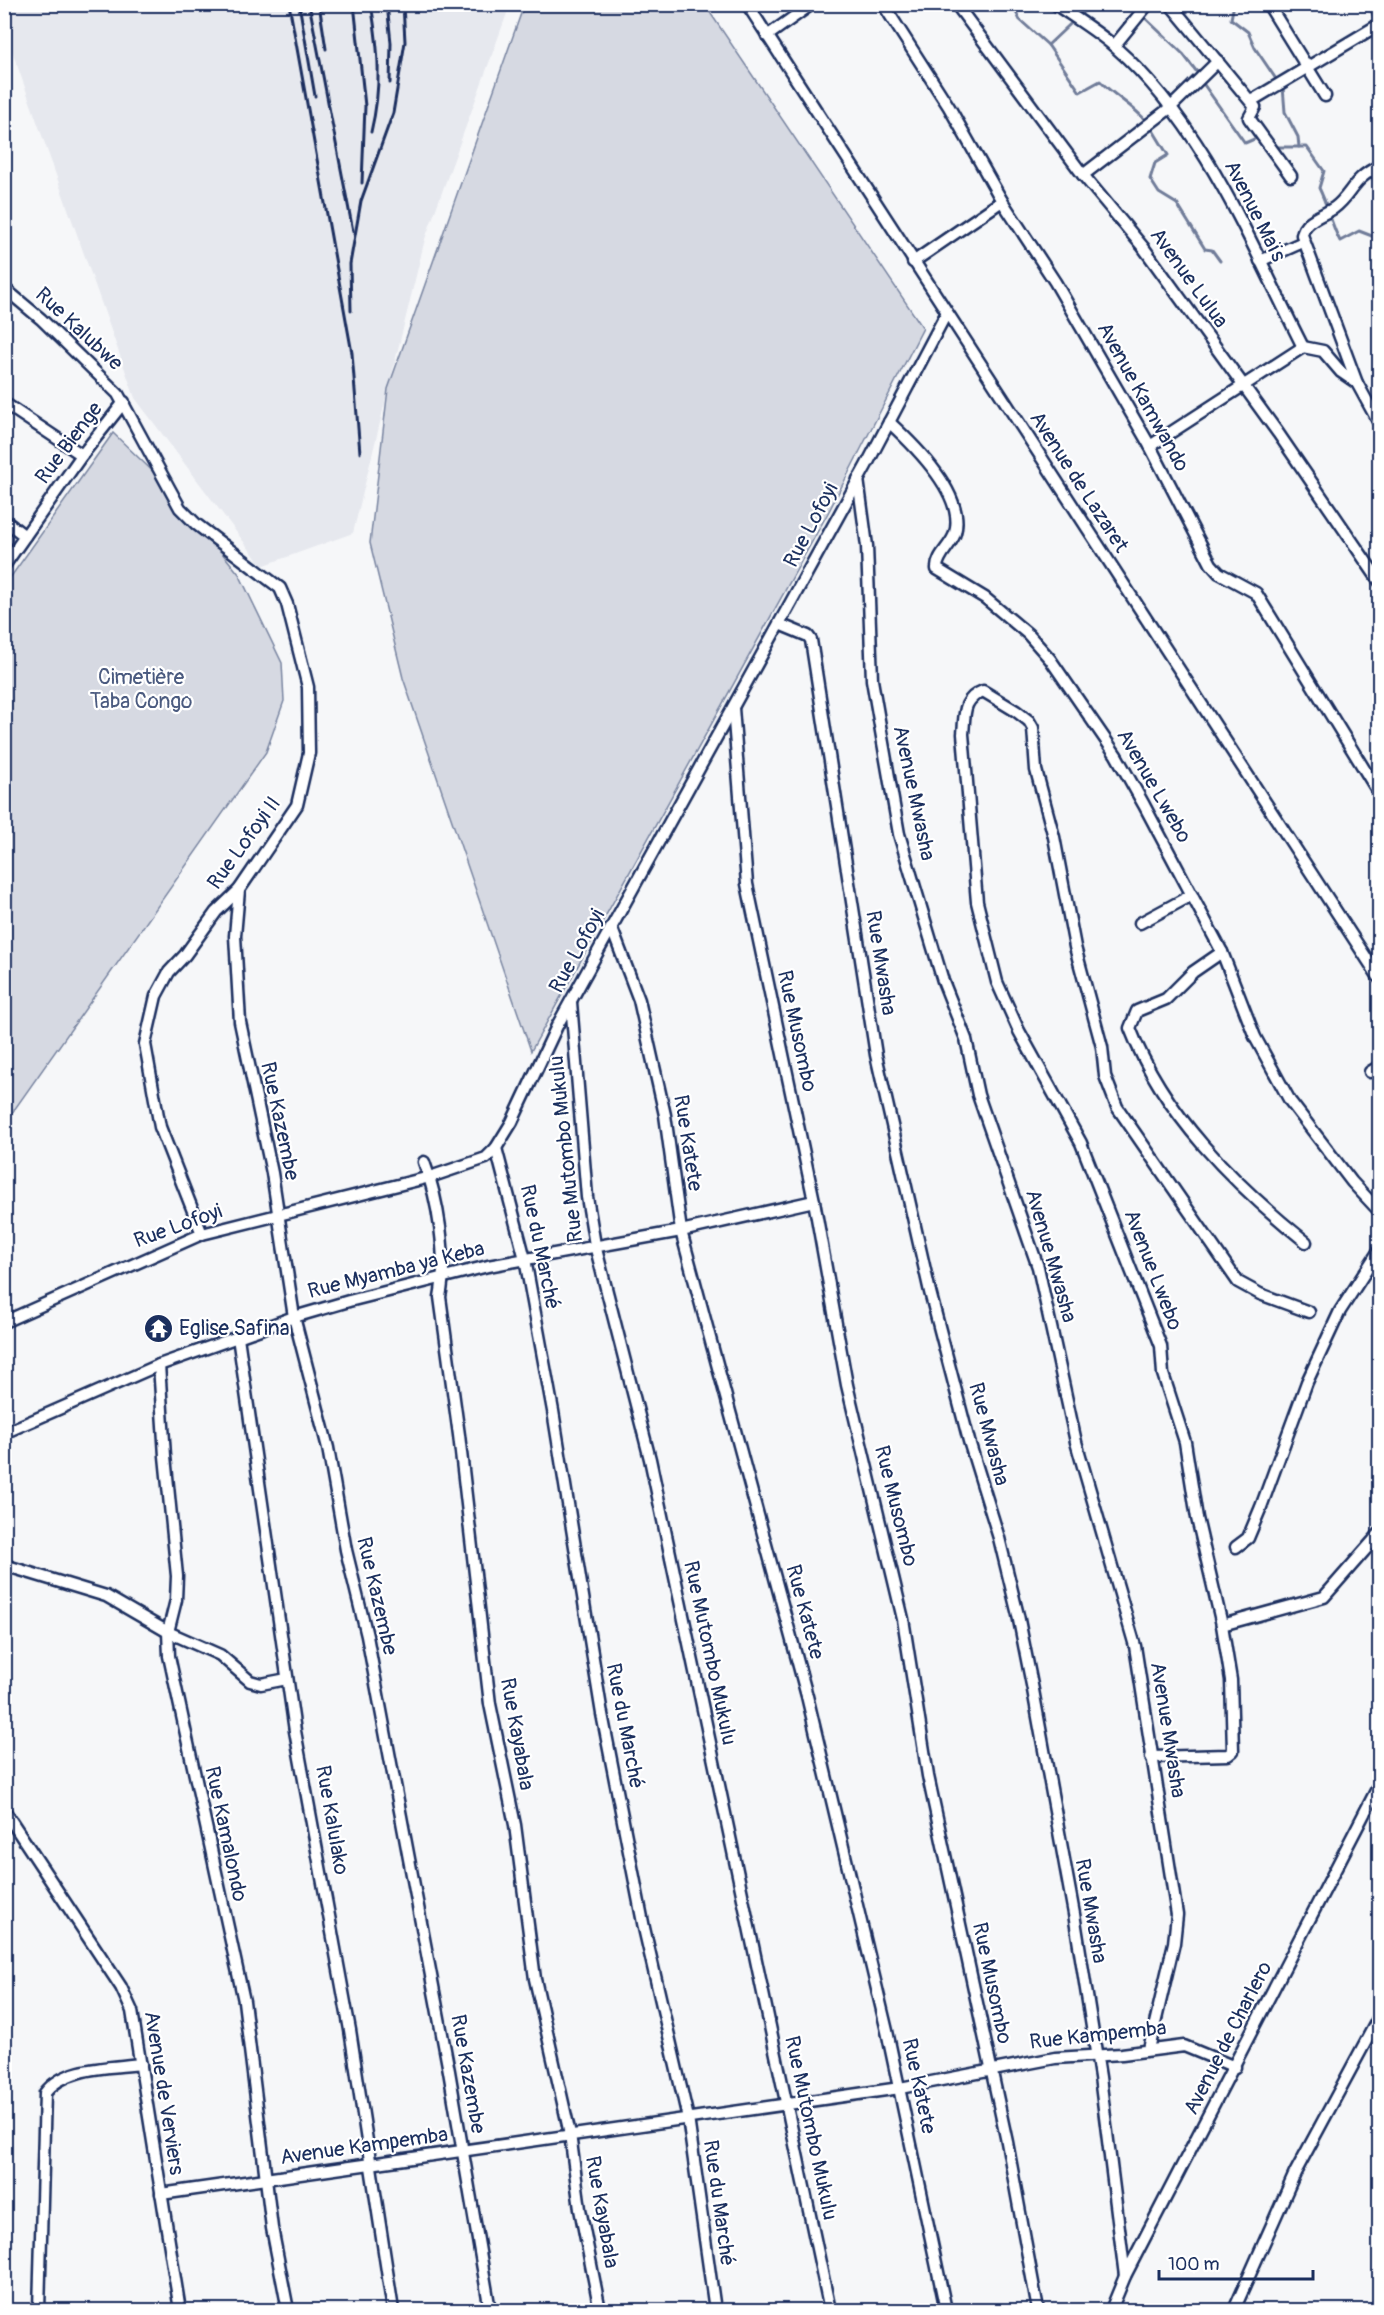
<svg xmlns="http://www.w3.org/2000/svg" width="1384" height="2315" font-family="Pangolin,sans-serif">
<rect width="100%" height="100%" fill="#f6f7f9"/>
<filter id="ink" filterUnits="userSpaceOnUse"><feTurbulence type="fractalNoise" baseFrequency=".0167" numOctaves="2"/><feDisplacementMap in="SourceGraphic" scale="12" xChannelSelector="R" yChannelSelector="G"/><feConvolveMatrix kernelMatrix="1 2 1 2 8 2 1 2 1" color-interpolation-filters="sRGB"/></filter>
<g filter="url(#ink)">
<polygon fill="#e6e8ee" points="4,5 510,5 425,239 353,533 262,566 135,398 5,31"/>
<g fill="#d6d9e2" stroke="#7884a0" stroke-width="1.5">
<polygon points="524,5 705,5 923,328 829,511 531,1051 403,678 370,543 388,389"/>
<polygon points="113,433 168,486 239,574 282,663 284,701 266,752 5,1123 5,585"/>
</g>
<g fill="none" stroke-linecap="round" stroke-linejoin="round">
<g stroke="#707c99" stroke-width="3">
<path d="M1012 4 1020 20 1048 45 1080 92 1100 81C1115 97 1133 105 1147 122"/>
<polyline points="1123,4 1137,12"/>
<polyline points="1234,4 1231,19 1248,32 1255,48 1278,82"/>
<polyline points="1368,4 1377,24"/>
<polyline points="1143,16 1183,54 1200,76"/>
<polyline points="1048,45 1084,11 1084,4"/>
<polyline points="1202,82 1245,143 1259,137"/>
<polyline points="1283,87 1285,112 1298,137 1299,147"/>
<polyline points="1151,127 1168,155 1155,163 1150,179 1159,193 1177,204 1205,249 1212,250 1220,261"/>
<path d="M1274 147H1307L1324 171 1319 188C1328 206 1331 224 1340 241L1359 231 1372 236 1380 244"/>
</g>
<defs>
<g id="street">
<polyline points="747,4 1380,979"/>
<polyline points="883,4 949,107 1002,201 1055,282 1150,446 1211,564 1219,573 1256,593 1380,795"/>
<polyline points="956,4 1083,175 1143,247 1278,433 1380,582"/>
<path d="M1055 4C1075 18 1097 31 1115 47 1205 126 1250 243 1303 347"/>
<polyline points="1170,4 1255,107 1249,118 1291,176"/>
<polyline points="1268,4 1325,96"/>
<polyline points="767,36 812,4"/>
<polyline points="1114,46 1148,4"/>
<polyline points="1251,101 1380,24"/>
<polyline points="1083,175 1170,108 1218,61"/>
<polyline points="1260,261 1303,242"/>
<polyline points="913,262 1002,201"/>
<polyline points="4,288 41,319 118,394 180,508 196,524 280,588 287,604 308,687 309,753 297,805 239,890 216,912 185,955 169,972 156,996 145,1044 160,1127 202,1234"/>
<polyline points="1303,347 1323,351 1341,372 1357,383 1380,425"/>
<path d="M1357 383 1302 235C1304 220 1322 216 1334 208 1352 195 1352 178 1380 166"/>
<polyline points="4,403 82,455"/>
<path d="M889 422C914 445 966 495 955 533 952 545 936 556 937 569L985 598 1028 634 1050 659 1116 755 1144 805 1222 952 1255 1037 1290 1101 1352 1182 1380 1212"/>
<polyline points="1150,446 1303,347"/>
<polyline points="858,479 867,546 872,680 899,834 943,981 966,1039 978,1095 1038,1267 1076,1442 1135,1646 1177,1915 1174,1943 1149,2049"/>
<polyline points="4,520 25,536"/>
<polyline points="4,566 82,455 124,402"/>
<polyline points="779,624 808,636 811,640 876,1055 930,1292 969,1441 999,1538 1018,1615 1033,1690 1074,1914 1100,2077 1125,2276"/>
<polyline points="733,708 747,884 814,1201 847,1385 903,1619 928,1776 1007,2142 1038,2310"/>
<polyline points="239,890 235,936 240,1022 272,1173 294,1317 328,1448 346,1550 367,1636 449,2071 490,2310"/>
<polyline points="1140,923 1192,895"/>
<polyline points="612,929 639,1000 665,1115 681,1231 807,1696 887,2031 946,2310"/>
<path d="M1222 952 1193 972 1166 999 1137 1011 1130 1028C1163 1114 1235 1185 1306 1242"/>
<polyline points="571,1002 587,1197 595,1245 650,1459 830,2310"/>
<polyline points="1370,1072 1380,1066"/>
<polyline points="496,1148 525,1259 553,1411 602,1714 644,1928 688,2118 715,2310"/>
<path d="M424 1162C438 1199 448 1258 440 1297L459 1435 490 1704 515 1825 535 1979 570 2134 580 2209 600 2310"/>
<polyline points="4,1322 202,1234 430,1177 486,1158 496,1148 512,1122 557,1026 866,466 946,314"/>
<polyline points="238,1337 295,1731 350,2030 393,2310"/>
<polyline points="159,1365 165,1456 177,1576 176,1600 168,1632 169,1656 244,2001 272,2228 288,2310"/>
<polyline points="4,1433 159,1365 294,1317 349,1301 488,1266 681,1231 814,1201"/>
<polyline points="1236,1547 1248,1538 1261,1507 1307,1382 1340,1311 1380,1249"/>
<polyline points="4,1565 106,1596 168,1632 220,1655 250,1681 261,1684 287,1679"/>
<polyline points="1222,1625 1324,1597 1380,1533"/>
<path d="M1151 1757 1228 1755 1233 1751 1231 1680 1222 1625 1197 1518 1185 1442 1163 1374 1161 1346 1081 1143 1019 1031 997 982 977 902 963 734C965 715 962 699 983 691L1016 711 1029 721 1033 728 1036 770 1054 837 1075 947 1102 1047 1105 1076 1117 1107 1238 1282 1260 1294 1309 1312"/>
<polyline points="4,1810 121,1987 132,2011 180,2310"/>
<polyline points="161,2194 900,2088 1055,2058 1122,2054 1184,2046 1235,2067"/>
<path d="M39 2310 45 2093C65 2066 111 2068 141 2064"/>
<polyline points="1111,2310 1125,2276 1380,1783"/>
<polyline points="1234,2310 1295,2173 1380,2015"/>
</g>
</defs>
<use href="#street" stroke="#1b2f5e" stroke-width="15"/>
<use href="#street" stroke="#fff" stroke-width="10"/>
<g stroke="#1b2f5e" stroke-width="3">
<polyline points="289,4 352,353 360,453"/>
<polyline points="299,4 315,96"/>
<polyline points="309,4 353,231"/>
<polyline points="319,4 326,49"/>
<polyline points="354,4 365,106 362,183"/>
<polyline points="387,4 391,43 390,83"/>
<path d="M371 132C382 86 379 51 371 4"/>
<polyline points="351,311 350,264 361,201 393,113 405,42 403,4"/>
</g>
</g>
</g>
<defs>
<symbol id="temple-disc" viewBox="-11 -11 22 22"><circle r="9.5" fill="#1b2f5e" stroke="#fff"/><path d="M0-6L5-2H3V0L6.5 2.5H4V6H1.5V3h-3V6H-4V2.5H-6.5L-3 0V-2H-5Z" fill="#fff"/></symbol>
</defs>
<g fill-rule="evenodd">
<use href="#temple-disc" x="142" y="1312" width="33" height="33"/>
</g>
<g text-anchor="middle" dominant-baseline="central" stroke-width="4.5" stroke-linejoin="round" paint-order="stroke">
<g font-size="21" fill="#1b2f5e" stroke="#fff">
<text transform="translate(1255 211) rotate(63)">Avenue Maïs</text>
<text transform="translate(1189 278) rotate(54)">Avenue Lulua</text>
<text transform="translate(79 329) rotate(43)">Rue Kalubwe</text>
<text transform="translate(1143 397) rotate(61)">Avenue Kamwando</text>
<text transform="translate(69 443) rotate(-53)">Rue Bienge</text>
<text transform="translate(1079 482) rotate(57)">Avenue de Lazaret</text>
<text transform="translate(811 525) rotate(-62)">Rue Lofoyi</text>
<text transform="translate(1154 786) rotate(60)">Avenue Lwebo</text>
<text transform="translate(914 793) rotate(78)">Avenue Mwasha</text>
<text transform="translate(244 843) rotate(-54)">Rue Lofoyi II</text>
<text transform="translate(577 951) rotate(-61)">Rue Lofoyi</text>
<text transform="translate(881 963) rotate(81)">Rue Mwasha</text>
<text transform="translate(797 1031) rotate(78)">Rue Musombo</text>
<text transform="translate(280 1121) rotate(78)">Rue Kazembe</text>
<text transform="translate(688 1143) rotate(81)">Rue Katete</text>
<text transform="translate(566 1149) rotate(-96)">Rue Mutombo Mukulu</text>
<text transform="translate(178 1226) rotate(-20)">Rue Lofoyi</text>
<text transform="translate(540 1247) rotate(78)">Rue du Marché</text>
<text transform="translate(1051 1256) rotate(74)">Avenue Mwasha</text>
<text transform="translate(396 1270) rotate(-14)">Rue Myamba ya Keba</text>
<text transform="translate(1153 1270) rotate(69)">Avenue Lwebo</text>
<text transform="translate(989 1434) rotate(75)">Rue Mwasha</text>
<text transform="translate(896 1506) rotate(76)">Rue Musombo</text>
<text transform="translate(377 1596) rotate(77)">Rue Kazembe</text>
<text transform="translate(805 1612) rotate(75)">Rue Katete</text>
<text transform="translate(710 1653) rotate(78)">Rue Mutombo Mukulu</text>
<text transform="translate(625 1726) rotate(79)">Rue du Marché</text>
<text transform="translate(1168 1730) rotate(81)">Avenue Mwasha</text>
<text transform="translate(517 1734) rotate(80)">Rue Kayabala</text>
<text transform="translate(332 1820) rotate(80)">Rue Kalulako</text>
<text transform="translate(226 1834) rotate(78)">Rue Kamalondo</text>
<text transform="translate(1091 1911) rotate(80)">Rue Mwasha</text>
<text transform="translate(992 1983) rotate(78)">Rue Musombo</text>
<text transform="translate(1098 2035) rotate(-6)">Rue Kampemba</text>
<text transform="translate(1228 2038) rotate(-63)">Avenue de Charlero</text>
<text transform="translate(468 2074) rotate(80)">Rue Kazembe</text>
<text transform="translate(919 2086) rotate(78)">Rue Katete</text>
<text transform="translate(164 2093) rotate(81)">Avenue de Verviers</text>
<text transform="translate(811 2128) rotate(78)">Rue Mutombo Mukulu</text>
<text transform="translate(364 2146) rotate(-8)">Avenue Kampemba</text>
<text transform="translate(719 2203) rotate(82)">Rue du Marché</text>
<text transform="translate(602 2212) rotate(80)">Rue Kayabala</text>
</g>
<g font-size="21" fill="#4a5a7f" stroke="#fff">
<text x="141" y="677">Cimetière<tspan x="141" dy="24">Taba Congo</tspan></text>
</g>
<g font-size="21" fill="#1b2f5e" stroke="#fff" text-anchor="start">
<text x="179" y="1328">Eglise Safina</text>
</g>
</g>
<rect width="1384" height="2315" fill="none" stroke="#fff" stroke-width="24"/>
<rect x="12" y="12" width="1360" height="2291" fill="none" stroke="#1b2f5e" stroke-width="2" filter="url(#ink)"/>
<path d="M1159 2270v9h154v-9" fill="none" stroke="#1b2f5e" stroke-width="3"/>
<text x="1168" y="2270" font-size="18" fill="#1b2f5e" stroke="#ffffff" stroke-width="4.5" paint-order="stroke">100 m</text>
</svg>
